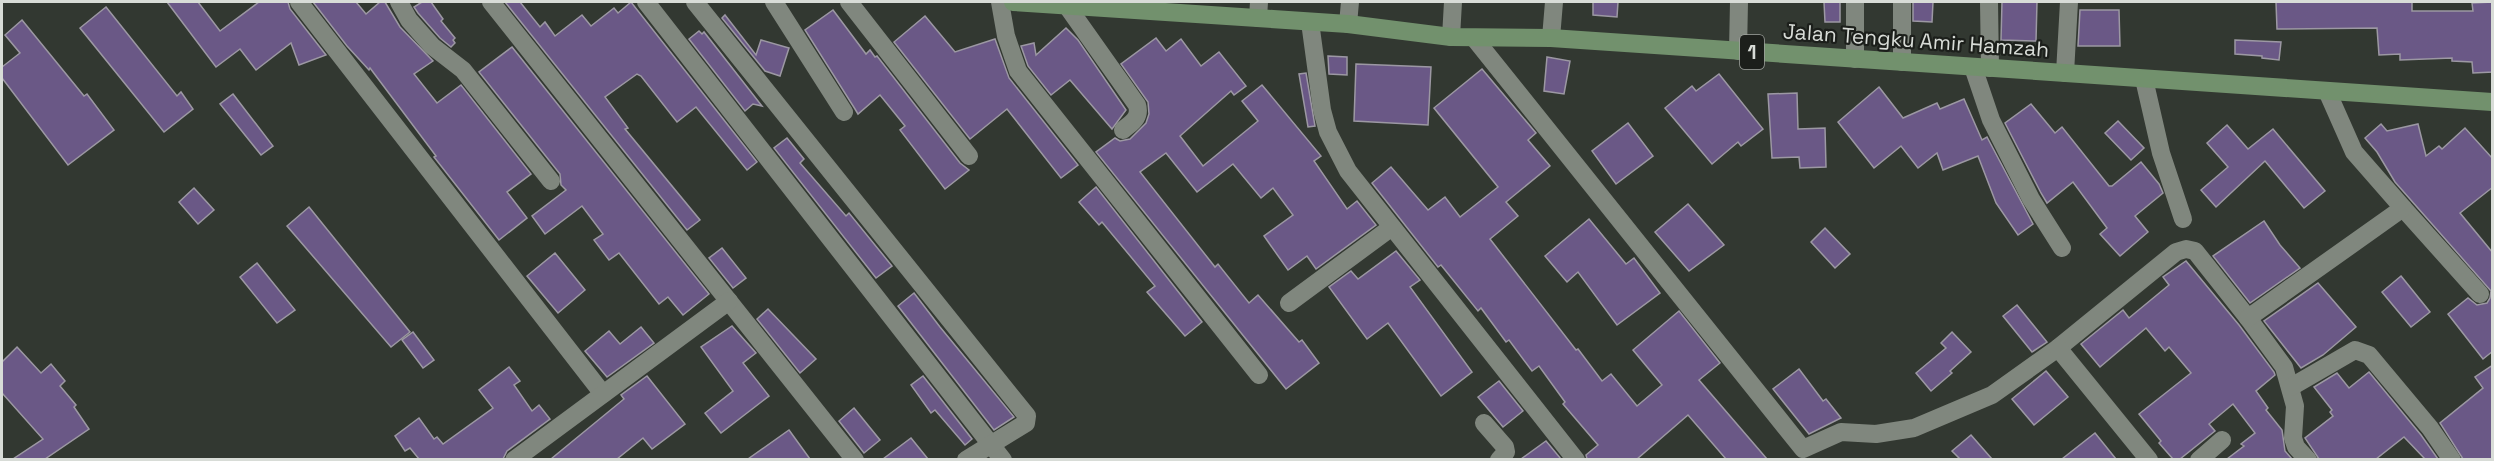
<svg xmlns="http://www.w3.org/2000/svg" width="2494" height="461" font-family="'Space Grotesk',sans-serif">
<rect width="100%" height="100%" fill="#323831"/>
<g fill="#6a5886" stroke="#9c98a3" stroke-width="1.5">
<polygon points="167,2 198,2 220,31 259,2 288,2 290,9 326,55 299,65 291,43 256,70 240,49 216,67"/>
<polygon points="313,2 356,2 366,14 380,2 385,2 400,27 433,61 414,74 437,103 461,85 531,174 507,192 527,218 499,240 434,157 436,156 370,68 369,70 347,46"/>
<polygon points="422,2 431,2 443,19 441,21 455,38 453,40 455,43 451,47 440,38 418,13 414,7"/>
<polygon points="505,2 520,2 540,27 545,22 555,36 582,15 591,26 614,8 618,13 631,2 757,162 747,170 696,107 677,122 641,76 637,74 605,97 628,128 625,129 700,220 687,230"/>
<polygon points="1593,2 1618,2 1617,17 1593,15"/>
<polygon points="1824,2 1840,2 1840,22 1825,22"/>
<polygon points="1913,2 1933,2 1932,22 1913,21"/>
<polygon points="2002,2 2037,2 2036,41 2001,40"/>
<polygon points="2276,2 2412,2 2412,11 2473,11 2472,3 2493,2 2493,72 2473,73 2472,62 2452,61 2452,58 2400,60 2400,54 2379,55 2377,28 2277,29"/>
<polygon points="106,7 177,96 181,92 193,109 164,132 80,28"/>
<polygon points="833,10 866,54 870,50 875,57 877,56 960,163 969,170 945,189 900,130 905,126 880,95 858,114 855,109 805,30"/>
<polygon points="2080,10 2119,10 2120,46 2078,46"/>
<polygon points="725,15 756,55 761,40 789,48 780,76 765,71 722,18"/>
<polygon points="925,16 955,52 995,39 1009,78 1078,165 1061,178 1007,109 970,139 894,42"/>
<polygon points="22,20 84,96 87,94 114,130 68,165 2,78 2,67 20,53 5,35"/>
<polygon points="1066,28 1078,40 1126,110 1112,129 1070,80 1051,95 1028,66 1021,46 1034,43 1036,55"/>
<polygon points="699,31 702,34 704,32 762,106 753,104 745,111 689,39"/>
<polygon points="1156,38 1166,51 1181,39 1201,66 1219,52 1246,86 1234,95 1231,91 1180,136 1203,166 1258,121 1242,101 1262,85 1321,156 1314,161 1347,209 1357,201 1376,225 1316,269 1307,256 1288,270 1264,236 1293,215 1273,188 1261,198 1233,164 1197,192 1166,153 1140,172 1215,267 1218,264 1249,303 1258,295 1299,342 1302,340 1319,363 1286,389 1096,152 1115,138 1120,141 1130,139 1146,123 1149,114 1148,102 1121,64"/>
<polygon points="2235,40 2281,42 2279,60 2262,58 2262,56 2235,54"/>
<polygon points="512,47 709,294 683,315 668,297 659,304 619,253 609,260 594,240 603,234 582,206 545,234 532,216 566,190 561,185 560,174 479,72"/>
<polygon points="1328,56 1347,57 1347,75 1329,74"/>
<polygon points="1547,57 1570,61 1564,94 1544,91"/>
<polygon points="1356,64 1431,67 1428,125 1354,121"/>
<polygon points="1482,69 1536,133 1528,140 1550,166 1506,202 1518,216 1490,239 1576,350 1578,349 1602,381 1611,374 1637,406 1662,385 1633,350 1679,311 1720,363 1699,380 1767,459 1726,459 1688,415 1637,459 1587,459 1586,455 1598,445 1563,404 1565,402 1539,366 1532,371 1509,340 1506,342 1481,308 1478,311 1441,265 1438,267 1372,183 1391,167 1428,210 1445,197 1460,217 1498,187 1434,108"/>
<polygon points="1306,73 1315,126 1308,127 1299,74"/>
<polygon points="1719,74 1763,129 1741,146 1738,142 1712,164 1665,108 1692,86 1696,91"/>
<polygon points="1879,87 1903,118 1937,103 1940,109 1964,99 1982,140 1987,137 2033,224 2018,235 1996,203 1978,156 1943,170 1937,153 1918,168 1901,146 1874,168 1838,122"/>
<polygon points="1797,93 1798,129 1825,128 1826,167 1800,168 1799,157 1772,158 1768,94"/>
<polygon points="233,94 273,146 261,155 220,104"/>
<polygon points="2031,104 2055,133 2062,127 2109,186 2112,186 2141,162 2159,184 2163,193 2135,216 2148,232 2120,256 2100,234 2107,228 2073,182 2047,203 2041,193 2005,123"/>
<polygon points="2118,121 2144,148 2131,160 2105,133"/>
<polygon points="1628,123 1653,156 1616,184 1592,151"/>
<polygon points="2381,124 2387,131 2418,124 2426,156 2439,146 2442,149 2465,128 2493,159 2493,187 2460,213 2493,253 2493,351 2483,359 2448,314 2468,298 2477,305 2487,303 2490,298 2491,291 2395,182 2377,152 2365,138"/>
<polygon points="2227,125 2248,149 2273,129 2325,191 2304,208 2265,161 2216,207 2201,190 2228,167 2207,143"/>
<polygon points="787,138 804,159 800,163 846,216 849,213 892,266 876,278 774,148"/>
<polygon points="1096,187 1202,322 1185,336 1147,292 1155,286 1102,222 1099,225 1079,202"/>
<polygon points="194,188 214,210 198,224 179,202"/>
<polygon points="1688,204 1724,245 1689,271 1655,232"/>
<polygon points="309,207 410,332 391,347 287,226"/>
<polygon points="1589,219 1626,264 1634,258 1660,293 1617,325 1578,272 1567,282 1545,256"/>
<polygon points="2264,221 2280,245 2300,268 2250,303 2213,256"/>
<polygon points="1825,228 1850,254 1835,268 1811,242"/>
<polygon points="722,248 746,278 733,288 709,258"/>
<polygon points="1396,251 1420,280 1410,287 1472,372 1441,396 1388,323 1367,339 1329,287 1351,271 1358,279"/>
<polygon points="555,253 585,290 558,313 527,276"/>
<polygon points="2186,261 2239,325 2274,372 2275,375 2256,391 2268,408 2266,410 2282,430 2285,451 2292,459 2227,459 2244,446 2241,444 2255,433 2233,404 2209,424 2215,431 2180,459 2173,459 2159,443 2161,441 2139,414 2191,373 2169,347 2165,351 2146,328 2100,367 2081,344 2123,310 2129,318 2169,285 2163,277"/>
<polygon points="257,263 295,310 277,323 240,277"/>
<polygon points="2401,276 2430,312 2411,327 2382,292"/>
<polygon points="2318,283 2356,327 2323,355 2301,368 2264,321"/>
<polygon points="914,293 940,327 1014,417 994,430 898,306"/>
<polygon points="2017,305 2047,342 2032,352 2003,316"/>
<polygon points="768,309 816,359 800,373 757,319"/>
<polygon points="732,326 756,353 743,363 769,396 721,433 705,413 733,391 701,347"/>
<polygon points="641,327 654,343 607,377 585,351 609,331 620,344"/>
<polygon points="413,332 434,360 423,368 402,340"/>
<polygon points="1952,332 1971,352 1950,371 1952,373 1931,391 1916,373 1946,348 1941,343"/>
<polygon points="17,347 41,373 51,364 65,381 60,386 76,405 74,407 89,429 45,459 13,459 43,439 2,393 2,362"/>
<polygon points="2493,365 2493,459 2463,459 2440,423 2483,388 2475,377"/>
<polygon points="509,367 520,381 514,385 532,411 539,405 550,419 507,451 503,459 419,459 410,448 405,451 395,436 419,418 434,439 437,437 443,444 493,408 479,390"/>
<polygon points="1799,369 1823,401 1826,399 1841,418 1809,434 1773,389"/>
<polygon points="2046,371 2068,397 2034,425 2012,399"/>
<polygon points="2369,372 2421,435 2438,459 2425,459 2404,437 2376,459 2319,459 2305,438 2333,416 2330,412 2332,410 2314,387 2337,373 2349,388"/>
<polygon points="647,376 685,424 652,449 643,438 617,459 551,459 624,399 621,395"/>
<polygon points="923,376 972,439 965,445 935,410 931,413 911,385"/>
<polygon points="1499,381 1523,411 1503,427 1478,397"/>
<polygon points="854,408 880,440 864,453 839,421"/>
<polygon points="789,430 810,459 748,459"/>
<polygon points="2095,433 2116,459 2062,459"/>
<polygon points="1971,435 1992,459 1960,459 1952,451"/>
<polygon points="911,438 928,459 883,459"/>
<polygon points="1546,441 1561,459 1521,459"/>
</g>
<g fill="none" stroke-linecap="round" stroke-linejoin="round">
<g stroke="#80877e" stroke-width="18">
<polyline points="299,2 603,394"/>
<polyline points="399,2 409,20 432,46 463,70 551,181"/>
<polyline points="491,2 855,460"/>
<polyline points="646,2 1003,460"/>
<polyline points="695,2 1027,416 1026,423 966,460"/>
<polyline points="774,2 844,112"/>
<polyline points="849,2 969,156"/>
<polyline points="1000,2 1006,36 1018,71 1259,375"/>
<path d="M1067 2V6L1137 105C1141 118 1131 123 1123 130"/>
<polyline points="1989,2 1990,68"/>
<polyline points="1258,18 1259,2"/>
<polyline points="1310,22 1322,110 1328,132 1348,171 1576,460"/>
<polyline points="1348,24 1350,2"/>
<polyline points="1451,37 1453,2"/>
<polyline points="1474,38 1803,449 1841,432 1876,434 1914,428 1992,395 2058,348 2176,252 2186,249 2195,251 2248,318 2284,367 2295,406 2293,438 2296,447 2308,460"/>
<polyline points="1551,38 1554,2"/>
<polyline points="1738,51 1739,2"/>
<polyline points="1855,59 1855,2"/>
<polyline points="1902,62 1902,2"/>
<polyline points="1973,67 1991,120 2031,199 2062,248"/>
<polyline points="2065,73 2069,2"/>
<polyline points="2144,79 2161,153 2183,219"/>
<polyline points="2403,208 2480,294"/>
<polyline points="1289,303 1392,227"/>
<polyline points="2248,318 2403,208 2354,152 2327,91"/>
<polyline points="2058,348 2149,460"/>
<polyline points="2291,387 2355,350 2369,355 2430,428 2452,460"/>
<polyline points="1484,423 1505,447 1506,452 1499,460"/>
<polyline points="514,460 729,301"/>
<polyline points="2199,460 2222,440"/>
</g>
<polyline stroke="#72916d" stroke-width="18" points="1013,2 1348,24 1451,37 1551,38 2492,102"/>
</g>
<g text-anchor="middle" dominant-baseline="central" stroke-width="4.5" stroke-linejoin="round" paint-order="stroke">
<rect fill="#1c1f1b" stroke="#a0a39f" stroke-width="1.5" x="1740" y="35" width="24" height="34" rx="4.5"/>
<g font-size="20" font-weight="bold" fill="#d8dcd7">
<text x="1752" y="52">1</text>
</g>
<g font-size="21" fill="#d8dcd7" stroke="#1c1f1b">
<text transform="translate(1916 40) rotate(4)">Jalan Tengku Amir Hamzah</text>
</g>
</g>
<rect width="2494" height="461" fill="none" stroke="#d8dcd7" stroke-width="6"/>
</svg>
